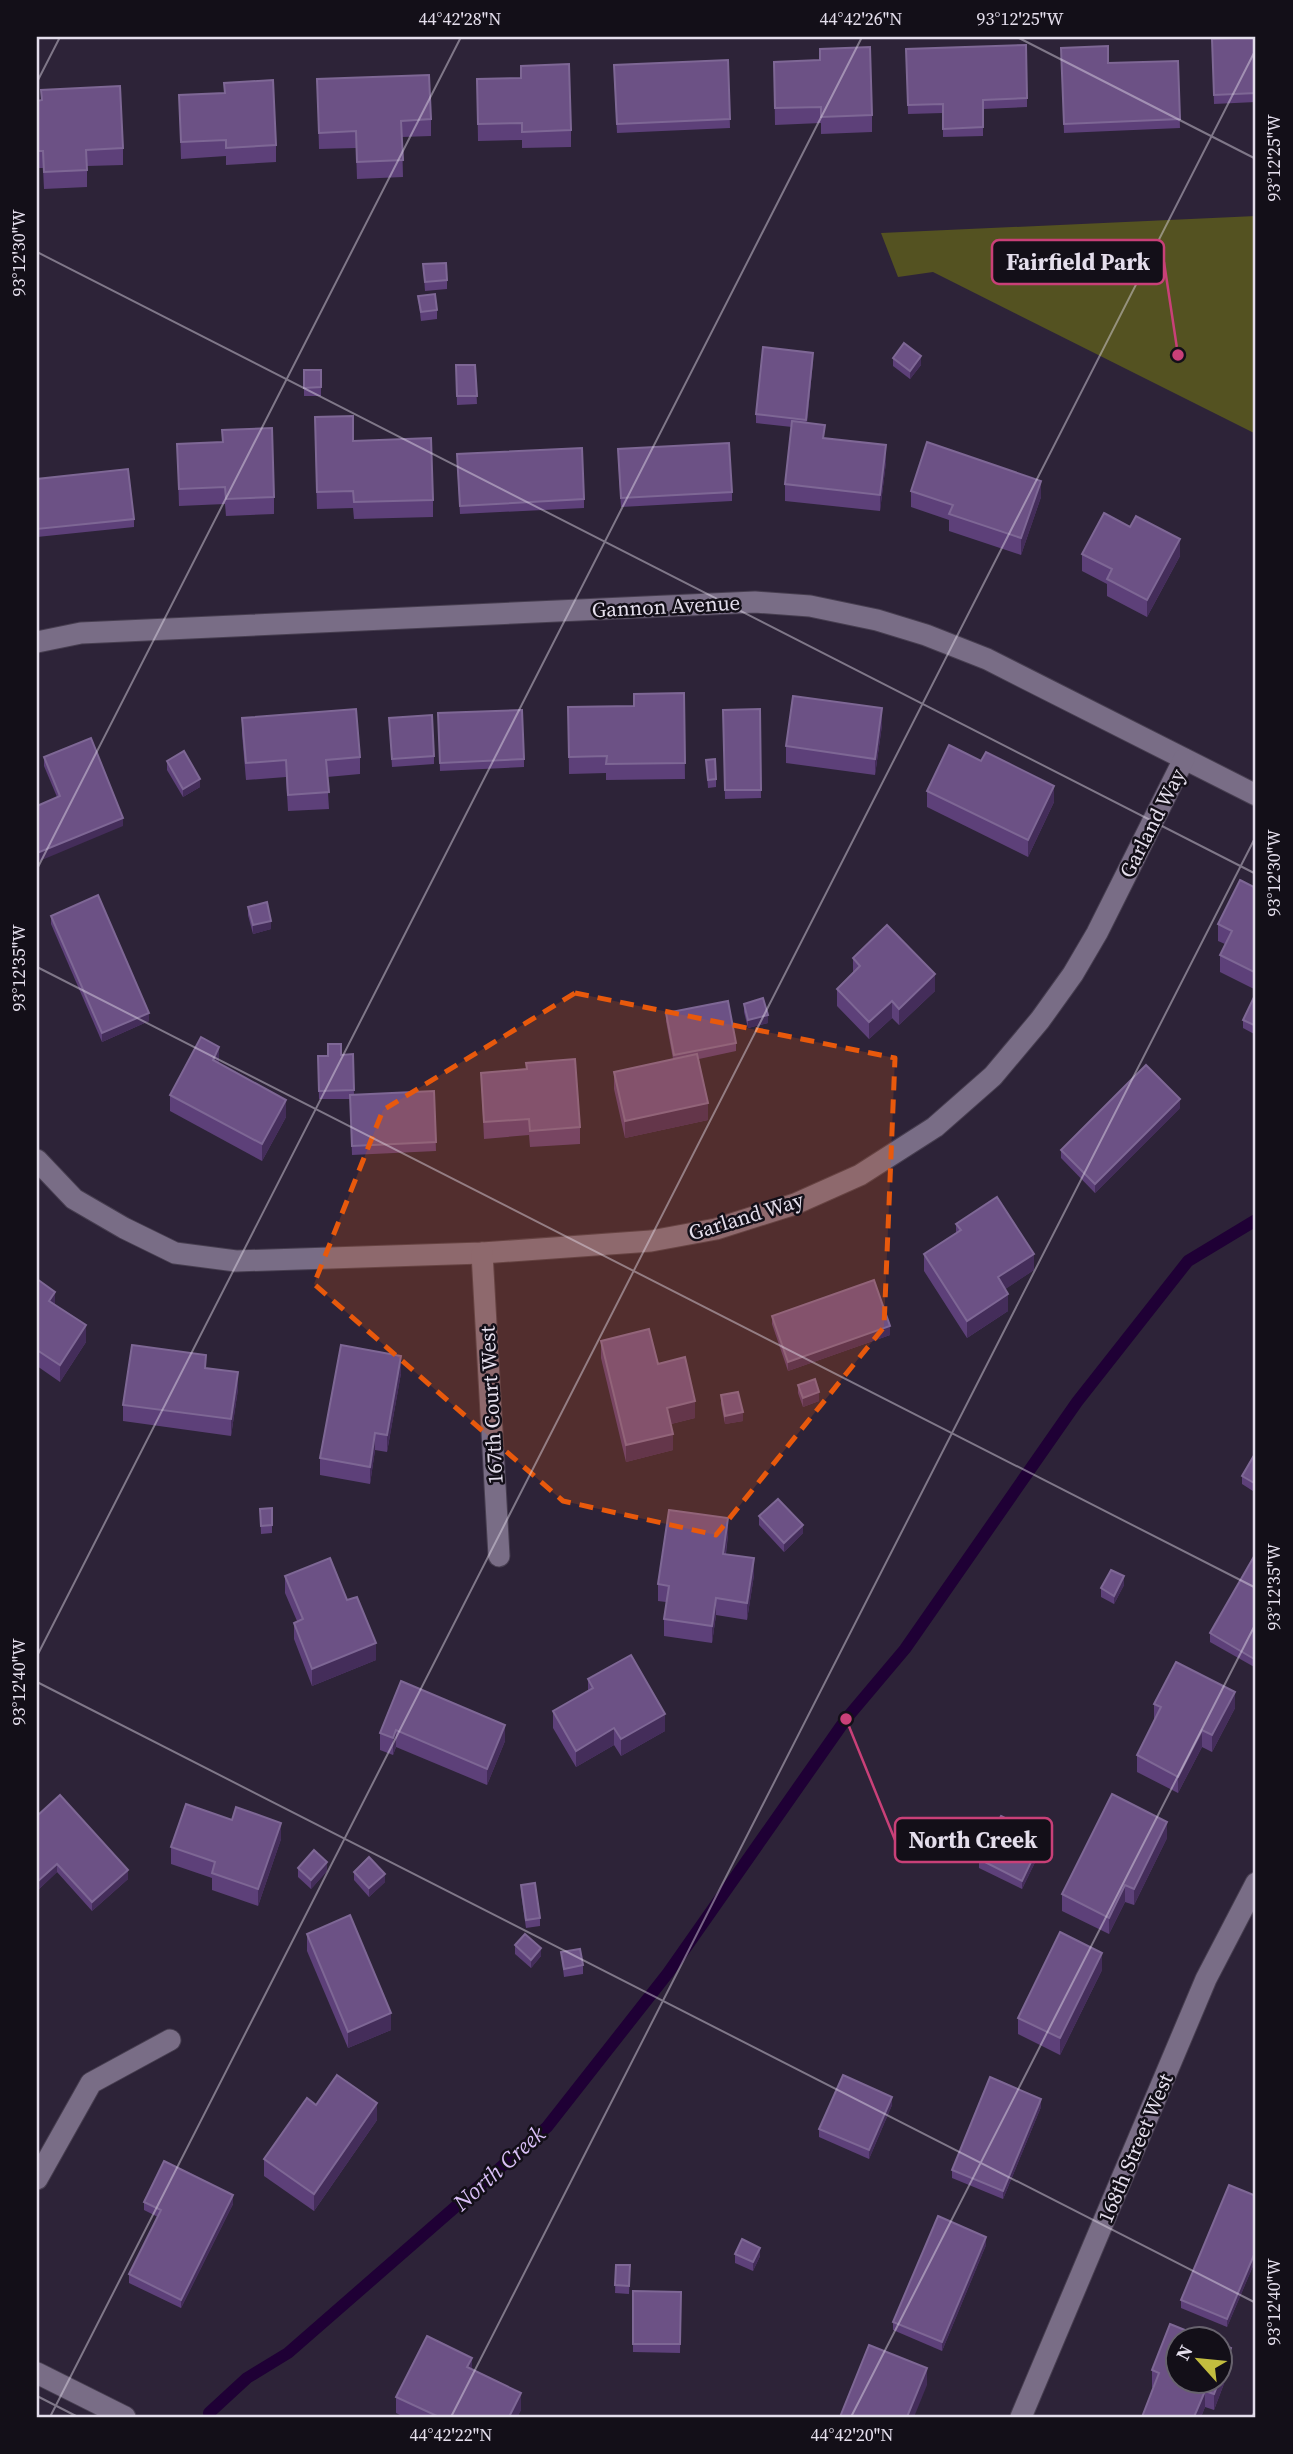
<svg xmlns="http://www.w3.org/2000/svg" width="1293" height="2454" font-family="'Source Serif 4',serif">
<rect width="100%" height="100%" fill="#2d2338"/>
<polygon fill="#545221" points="1256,216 1256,434 933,272 898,277 881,233"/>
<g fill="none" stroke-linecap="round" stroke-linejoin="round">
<polyline stroke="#1f0035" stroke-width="12" points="209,2413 247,2378 288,2353 547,2127 668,1973 846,1719 905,1649 1077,1402 1188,1261 1256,1220"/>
<defs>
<g id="street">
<polyline points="37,642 81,633 755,602 810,606 877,620 926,635 987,659 1256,795"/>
<polyline points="37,1160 74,1199 124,1228 175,1253 236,1261 482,1253 651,1241 716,1229 795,1204 860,1175 935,1127 993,1076 1040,1020 1073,974 1097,933 1184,759"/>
<polyline points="482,1253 499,1556"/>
<polyline points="37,2179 91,2083 170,2040"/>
<polyline points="37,2373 125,2417"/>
<polyline points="1021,2417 1206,1979 1256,1883"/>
</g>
</defs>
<use href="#street" stroke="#473e50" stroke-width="23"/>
<use href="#street" stroke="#796d86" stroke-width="21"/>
</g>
<g fill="#5d4079">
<polygon points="1256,37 1256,102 1214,104 1212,39"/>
<polygon points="1061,48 1108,63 1178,61 1180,128 1064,133"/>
<polygon points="906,49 1027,98 1027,107 983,109 983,136 943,137 943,113 908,114"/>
<polygon points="728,60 730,128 617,133 614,73"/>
<polygon points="774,62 872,115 872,132 821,134 821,123 775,125"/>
<polygon points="521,66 571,130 571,147 522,148 522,140 478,141 477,79 521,78"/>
<polygon points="317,79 431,119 431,136 402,137 403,177 357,179 356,148 319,149"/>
<polygon points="224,83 276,145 276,162 226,165 226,156 181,159 179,95 224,93"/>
<polygon points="37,101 123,148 123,165 87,166 87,187 44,189 43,168 37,168"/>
<polygon points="423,264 447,280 447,289 425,291"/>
<polygon points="418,296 437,310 437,319 421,321"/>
<polygon points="893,358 921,365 910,379 893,366"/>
<polygon points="813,361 807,423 825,438 886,462 880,511 785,501 785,484 792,427 756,423 756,414"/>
<polygon points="456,365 475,365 477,404 457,405"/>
<rect x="304" y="370" width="17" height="26"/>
<polygon points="222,430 274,497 274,514 226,516 225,504 179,506 177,444 222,442"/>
<polygon points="315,434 353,441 433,500 433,517 354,519 353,508 317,509"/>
<polygon points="618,458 732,492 732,501 621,507"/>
<polygon points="457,463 584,499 584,508 460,514"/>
<polygon points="37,479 134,519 134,527 37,537"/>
<polygon points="911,491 1041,497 1021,555 949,531 949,520 911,507"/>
<polygon points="1130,527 1180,556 1147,617 1107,596 1107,584 1082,571 1082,554"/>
<polygon points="684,693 685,779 606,780 606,773 569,774 568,707 634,706"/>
<polygon points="760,709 761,798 725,799 723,710"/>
<polygon points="438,713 524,759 524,767 440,771"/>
<polygon points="242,718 360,757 360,774 327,777 329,809 288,811 286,777 246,780 242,734"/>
<polygon points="389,718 434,756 434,764 392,767"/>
<polygon points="882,725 875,775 786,763 786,746"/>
<polygon points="44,757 123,826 57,797 44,766"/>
<polygon points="706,760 716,779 716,787 708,788"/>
<polygon points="167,761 200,787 183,797 167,770"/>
<polygon points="927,791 1054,802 1028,857 927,807"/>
<polygon points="1256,888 1256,990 1220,972 1220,955 1225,944 1218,941 1218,924"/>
<polygon points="248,907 271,929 253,934 248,915"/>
<polygon points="51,916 149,1021 102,1042 51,924"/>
<polygon points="853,958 935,991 899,1025 892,1018 869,1039 837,1006 837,989 853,974"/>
<polygon points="1256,993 1256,1035 1243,1028 1243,1020"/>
<polygon points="744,1004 768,1023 748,1028 744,1012"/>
<polygon points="666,1013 736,1043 736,1051 699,1059 708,1120 625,1138 614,1089 614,1072 673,1059 666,1021"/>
<polygon points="353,1054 354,1095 434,1091 436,1151 352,1155 350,1099 319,1099 318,1056"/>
<polygon points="526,1063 580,1127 580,1144 530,1147 529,1135 484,1139 481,1073 526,1069"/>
<polygon points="219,1064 286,1117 262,1161 170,1111 170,1095"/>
<polygon points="1180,1108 1095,1193 1061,1158 1061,1150"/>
<polygon points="956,1224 1034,1270 1005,1289 1008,1311 967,1338 924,1271 924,1254 956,1233"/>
<polygon points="37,1279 55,1305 86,1342 60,1382 37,1366"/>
<polygon points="772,1316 890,1335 788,1371 772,1324"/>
<polygon points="601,1341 658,1364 695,1418 671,1424 673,1450 626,1462 601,1358"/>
<polygon points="206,1368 238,1389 231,1436 123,1421 123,1405"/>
<polygon points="401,1373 387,1452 375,1450 370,1484 320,1475 320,1458"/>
<polygon points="798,1385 819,1401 803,1407 798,1393"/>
<polygon points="721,1395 743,1421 725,1424 721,1404"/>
<polygon points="1256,1452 1256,1493 1242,1484 1242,1476"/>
<polygon points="272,1508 272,1533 261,1534 260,1509"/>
<polygon points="759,1516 803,1533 784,1552 759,1525"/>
<polygon points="728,1535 726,1554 754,1575 747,1620 716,1615 712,1643 664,1636 664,1619 666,1602 658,1601 658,1584"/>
<polygon points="1256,1553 1256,1668 1210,1642 1210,1633"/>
<polygon points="285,1576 376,1660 312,1686 294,1639 294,1623 297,1621 285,1593"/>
<polygon points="1124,1585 1114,1604 1101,1597 1101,1588"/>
<polygon points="588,1679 665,1731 621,1756 614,1745 576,1767 553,1728 553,1711 588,1691"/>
<polygon points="401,1681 505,1741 487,1785 396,1747 393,1755 380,1750 380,1733"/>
<polygon points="1154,1704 1235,1708 1212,1752 1202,1747 1178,1793 1137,1772 1137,1755 1154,1721"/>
<polygon points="37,1816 128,1879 92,1911 57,1872 37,1891"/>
<polygon points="1167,1838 1134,1905 1125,1902 1109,1934 1062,1911 1062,1894"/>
<polygon points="281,1839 258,1906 212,1890 212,1878 171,1864 171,1847"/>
<polygon points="1043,1846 1022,1889 979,1868 979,1859"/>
<polygon points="298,1868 327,1871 311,1889 298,1877"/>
<polygon points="354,1872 385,1882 369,1897 354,1880"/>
<polygon points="521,1885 540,1918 540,1926 526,1928 521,1893"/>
<polygon points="307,1934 391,2030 348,2048 307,1951"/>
<polygon points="515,1945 541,1956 531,1968 515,1954"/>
<polygon points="561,1952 583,1965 583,1974 564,1977"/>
<polygon points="1102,1970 1060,2055 1018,2034 1018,2018"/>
<polygon points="316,2105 377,2120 314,2211 264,2176 264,2159"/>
<polygon points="892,2105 869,2159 819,2137 819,2129"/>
<polygon points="1041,2107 1003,2199 952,2178 952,2170"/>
<polygon points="1256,2196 1256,2259 1227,2327 1181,2308 1181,2300"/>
<polygon points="144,2202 233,2204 181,2308 129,2283 129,2274 158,2217 144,2210"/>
<polygon points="986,2245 942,2351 893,2330 893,2322"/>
<polygon points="735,2254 760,2256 753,2271 735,2263"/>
<polygon points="616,2265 630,2265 629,2294 615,2293"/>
<polygon points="633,2291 681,2292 680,2353 633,2352"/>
<polygon points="1231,2365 1214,2410 1205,2407 1201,2417 1142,2417 1153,2388 1152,2387 1152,2370"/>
<polygon points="472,2369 521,2410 517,2417 404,2417 396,2413 396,2397"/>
</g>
<g fill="#442d5a">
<polygon points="813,353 813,361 806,428 806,420"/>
<polygon points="921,356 921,365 910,379 910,371"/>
<polygon points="886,445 886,462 880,511 880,495"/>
<polygon points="1041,481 1041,497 1021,555 1021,538"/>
<polygon points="1180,539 1180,556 1147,617 1147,600"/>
<polygon points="882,708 882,725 875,775 875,759"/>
<polygon points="200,779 200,787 183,797 183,789"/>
<polygon points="1054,786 1054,802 1028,857 1028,840"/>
<polygon points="123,818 123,826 37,862 37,853"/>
<polygon points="271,921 271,929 253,934 253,925"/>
<polygon points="935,974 935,991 899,1025 899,1009"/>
<polygon points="892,1001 892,1018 869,1039 869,1022"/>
<polygon points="149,1013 149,1021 102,1042 102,1033"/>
<polygon points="768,1015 768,1023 748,1028 748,1020"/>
<polygon points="219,1047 219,1064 213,1060"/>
<polygon points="1180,1099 1180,1108 1095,1193 1095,1184"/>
<polygon points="286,1100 286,1117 262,1161 262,1144"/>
<polygon points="708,1103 708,1120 625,1138 625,1121"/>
<polygon points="1034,1254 1034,1270 998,1294 998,1277"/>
<polygon points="55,1292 55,1309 49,1301"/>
<polygon points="1008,1294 1008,1311 967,1338 967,1321"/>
<polygon points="86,1325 86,1342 60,1382 60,1365"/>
<polygon points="890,1326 890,1335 788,1371 788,1362"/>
<polygon points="401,1356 401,1373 387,1452 387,1435"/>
<polygon points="238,1372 238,1389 231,1436 231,1419"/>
<polygon points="819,1392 819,1401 803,1407 803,1398"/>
<polygon points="695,1401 695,1418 667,1425 667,1408"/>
<polygon points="743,1412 743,1421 725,1424 725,1416"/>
<polygon points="375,1433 375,1450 370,1484 370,1467"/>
<polygon points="673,1434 673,1450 626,1462 626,1445"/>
<polygon points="728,1518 728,1535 723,1570 723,1554"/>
<polygon points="803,1525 803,1533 784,1552 784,1543"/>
<polygon points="754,1558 754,1575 747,1620 747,1603"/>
<polygon points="1124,1576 1124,1585 1114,1604 1114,1596"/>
<polygon points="716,1598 716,1615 712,1643 712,1626"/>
<polygon points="376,1643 376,1660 312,1686 312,1669"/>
<polygon points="1235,1692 1235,1708 1212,1752 1212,1735"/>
<polygon points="665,1714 665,1731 621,1756 621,1739"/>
<polygon points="505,1725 505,1741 487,1785 487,1769"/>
<polygon points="614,1728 614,1745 576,1767 576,1751"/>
<polygon points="396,1730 396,1747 393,1755 393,1738"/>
<polygon points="1202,1730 1202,1747 1178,1793 1178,1777"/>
<polygon points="1167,1822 1167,1838 1134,1905 1134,1889"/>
<polygon points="281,1823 281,1839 258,1906 258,1889"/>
<polygon points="1043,1837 1043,1846 1022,1889 1022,1881"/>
<polygon points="327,1862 327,1871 311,1889 311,1880"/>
<polygon points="57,1864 57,1872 37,1891 37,1882"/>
<polygon points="128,1870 128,1879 92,1911 92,1902"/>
<polygon points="385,1874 385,1882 369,1897 369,1888"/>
<polygon points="1125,1885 1125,1902 1109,1934 1109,1918"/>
<polygon points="541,1948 541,1956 531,1968 531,1960"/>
<polygon points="1102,1953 1102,1970 1060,2055 1060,2038"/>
<polygon points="391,2013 391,2030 348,2048 348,2032"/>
<polygon points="892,2097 892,2105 869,2159 869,2150"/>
<polygon points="1041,2099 1041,2107 1003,2199 1003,2191"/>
<polygon points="377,2103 377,2120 314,2211 314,2194"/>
<polygon points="233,2195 233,2204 181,2308 181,2300"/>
<polygon points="986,2237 986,2245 942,2351 942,2342"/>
<polygon points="760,2248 760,2256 753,2271 753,2262"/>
<polygon points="1256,2250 1256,2259 1227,2327 1227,2319"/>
<polygon points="1231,2348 1231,2365 1214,2410 1214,2394"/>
<polygon points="472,2358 472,2374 467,2367"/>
<polygon points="927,2368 927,2385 914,2417 907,2417"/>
<polygon points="1205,2391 1205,2407 1201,2417 1194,2417"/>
<polygon points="521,2393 521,2410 517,2417 509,2417"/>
</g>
<g fill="#6c5185" stroke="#7e6795" stroke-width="2">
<polygon points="1256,37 1256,93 1214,95 1212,39"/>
<polygon points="1026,45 1027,98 983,100 983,127 943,129 943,104 908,105 906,49"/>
<polygon points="1108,46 1108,63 1178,61 1180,119 1064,124 1061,48"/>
<polygon points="870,47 872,115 821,117 821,107 775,108 774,62 820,60 820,49"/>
<polygon points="728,60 730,119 617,124 614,65"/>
<polygon points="569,64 571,130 522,132 522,123 478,124 477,79 521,78 521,66"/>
<polygon points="429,75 431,119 401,121 403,160 357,162 356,131 319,133 317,79"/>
<polygon points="273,80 276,145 226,148 226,140 181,142 179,95 225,93 224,83"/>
<polygon points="120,86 123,148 86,150 87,170 44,172 43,151 37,151 37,101 42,100 41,90"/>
<polygon points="446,263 447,280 425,282 423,264"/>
<polygon points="435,294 437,310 421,312 418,296"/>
<polygon points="904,343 921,356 910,371 893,358"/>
<polygon points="763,347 813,353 806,420 756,414"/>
<polygon points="456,365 475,365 477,396 457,396"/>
<polygon points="304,370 321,370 321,387 304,388"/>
<polygon points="353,416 353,441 431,438 433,500 354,502 353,491 317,492 315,417"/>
<polygon points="792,421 825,425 823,438 886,445 880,495 785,484"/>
<polygon points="272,428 274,497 226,499 225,487 179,489 177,444 223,442 222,430"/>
<polygon points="927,442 1041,481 1021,538 949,514 953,505 911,491"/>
<polygon points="729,443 732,492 621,498 618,449"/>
<polygon points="582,448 584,499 460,506 457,454"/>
<polygon points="128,469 134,519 37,529 37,479"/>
<polygon points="1104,513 1130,527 1136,516 1180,539 1147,600 1107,579 1112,569 1082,554"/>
<polygon points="684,693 685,763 606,764 607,756 569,757 568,707 634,706 634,694"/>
<polygon points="793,696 882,708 875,759 786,746"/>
<polygon points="356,709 360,757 326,760 329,792 288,795 286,760 246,763 242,718"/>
<polygon points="760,709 761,790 725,790 723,710"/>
<polygon points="522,710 524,759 440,763 438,713"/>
<polygon points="432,715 434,756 392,759 389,718"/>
<polygon points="91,738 123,818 37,853 37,806 60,796 44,757"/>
<polygon points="949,745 981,761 986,752 1054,786 1028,840 927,791"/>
<polygon points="184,751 200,779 183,789 167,761"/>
<polygon points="715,759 716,779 708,780 706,760"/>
<polygon points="1240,880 1256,888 1256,973 1220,955 1232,931 1218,924"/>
<polygon points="98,895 149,1013 102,1033 51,916"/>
<polygon points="267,902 271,921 253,925 248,907"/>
<polygon points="887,925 935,974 899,1009 892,1001 869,1022 837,989 860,966 853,958"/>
<polygon points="1256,993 1256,1026 1243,1020"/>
<polygon points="763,998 768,1015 748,1020 744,1004"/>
<polygon points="728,1001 736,1043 674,1055 666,1013"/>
<polygon points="201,1037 219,1047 213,1060 286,1100 262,1144 170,1095"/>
<polygon points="328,1044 341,1044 341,1055 353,1054 354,1090 319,1091 318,1056 328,1056"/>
<polygon points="697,1054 708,1103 625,1121 614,1072"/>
<polygon points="575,1059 580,1127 530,1131 529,1119 484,1122 481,1073 527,1069 526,1063"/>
<polygon points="1146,1065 1180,1099 1095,1184 1061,1150"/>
<polygon points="434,1091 436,1142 352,1146 350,1095"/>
<polygon points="997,1197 1034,1254 998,1277 1008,1294 967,1321 924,1254 961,1230 956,1224"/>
<polygon points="37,1279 55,1292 49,1301 86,1325 60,1365 37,1350"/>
<polygon points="874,1280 890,1326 788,1362 772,1316"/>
<polygon points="649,1329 658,1364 685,1357 695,1401 667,1408 673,1434 626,1445 601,1341"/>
<polygon points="132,1345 206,1355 205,1368 238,1372 231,1419 123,1405"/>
<polygon points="341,1345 401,1356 387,1435 375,1433 370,1467 320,1458"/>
<polygon points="815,1379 819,1392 803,1398 798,1385"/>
<polygon points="738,1392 743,1412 725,1416 721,1395"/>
<polygon points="1256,1452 1256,1484 1242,1476"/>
<polygon points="778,1499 803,1525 784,1543 759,1516"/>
<polygon points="272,1508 272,1525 261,1526 260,1509"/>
<polygon points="669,1510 728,1518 723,1554 754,1558 747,1603 716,1598 712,1626 664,1619 669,1586 658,1584"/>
<polygon points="1256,1553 1256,1660 1210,1633"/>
<polygon points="330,1558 347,1600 357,1597 376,1643 312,1669 294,1623 303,1619 285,1576"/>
<polygon points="1111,1570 1124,1576 1114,1596 1101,1588"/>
<polygon points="631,1655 665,1714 621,1739 614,1728 576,1751 553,1711 593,1688 588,1679"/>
<polygon points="1176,1662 1235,1692 1212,1735 1202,1730 1178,1777 1137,1755 1161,1707 1154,1704"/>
<polygon points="401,1681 505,1725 487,1769 396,1730 393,1738 380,1733"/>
<polygon points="1112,1794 1167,1822 1134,1889 1125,1885 1109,1918 1062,1894"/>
<polygon points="60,1795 128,1870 92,1902 57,1864 37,1882 37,1816"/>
<polygon points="186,1804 232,1820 236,1807 281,1823 258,1889 212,1873 215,1862 171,1847"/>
<polygon points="1001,1816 1043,1837 1022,1881 979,1859"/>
<polygon points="314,1850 327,1862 311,1880 298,1868"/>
<polygon points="369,1857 385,1874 369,1888 354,1872"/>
<polygon points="535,1883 540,1918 526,1920 521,1885"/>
<polygon points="350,1915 391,2013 348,2032 307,1934"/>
<polygon points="1060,1932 1102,1953 1060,2038 1018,2018"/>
<polygon points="525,1934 541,1948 531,1960 515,1945"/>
<polygon points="580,1949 583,1965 564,1969 561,1952"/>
<polygon points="337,2075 377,2103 314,2194 264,2159 307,2098 316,2105"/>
<polygon points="843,2075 892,2097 869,2150 819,2129"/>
<polygon points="990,2077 1041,2099 1003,2191 952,2170"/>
<polygon points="164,2161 233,2195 181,2300 129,2274 161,2210 144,2202"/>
<polygon points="1229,2185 1256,2196 1256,2250 1227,2319 1181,2300"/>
<polygon points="938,2216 986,2237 942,2342 893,2322"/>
<polygon points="742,2239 760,2248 753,2262 735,2254"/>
<polygon points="616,2265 630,2265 629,2286 615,2285"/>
<polygon points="633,2291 681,2292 680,2344 633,2344"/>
<polygon points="1170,2324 1207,2339 1178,2339 1178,2381 1219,2381 1214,2394 1205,2391 1194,2417 1142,2417 1159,2373 1152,2370"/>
<polygon points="427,2336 472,2358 467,2367 521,2393 509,2417 439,2417 396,2397"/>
<polygon points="1220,2343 1231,2348 1220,2379"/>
<polygon points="869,2345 927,2368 907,2417 840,2417"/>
</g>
<path fill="#e8590c" fill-opacity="0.2" stroke="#e8590c" stroke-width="5" stroke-dasharray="14 9" stroke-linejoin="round" d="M575 993 895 1058 884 1327 716 1535 563 1501 314 1284 383 1110Z"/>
<path fill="none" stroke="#e4deec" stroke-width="2" stroke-opacity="0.45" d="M1017 37 1256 159M37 82 60 37M37 252 1256 874M37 869 461 37M37 967 1256 1588M37 1656 862 37M37 1682 1256 2303M37 2396 78 2417M50 2417 1256 49M451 2417 1256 836M851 2417 1256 1623M1252 2417 1256 2409"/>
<g text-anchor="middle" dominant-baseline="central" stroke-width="5" stroke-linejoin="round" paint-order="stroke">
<g font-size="21" fill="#e4deec" stroke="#130f18">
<text transform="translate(666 606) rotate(-3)">Gannon Avenue</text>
<text transform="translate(1152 823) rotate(-63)">Garland Way</text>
<text transform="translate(746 1216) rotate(-17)">Garland Way</text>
<text transform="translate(491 1405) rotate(-93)">167th Court West</text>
<text transform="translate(1135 2148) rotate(-67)">168th Street West</text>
</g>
<g font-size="23" font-style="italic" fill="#dac0f7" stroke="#130f18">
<text transform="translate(499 2168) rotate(-42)">North Creek</text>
</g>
</g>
<path fill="none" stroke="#c94078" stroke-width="2.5" d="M1178 355L1164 262M846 1719L895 1840"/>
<g fill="#c94078" stroke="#130f18" stroke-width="2.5">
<circle cx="1178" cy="355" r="7"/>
<circle cx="846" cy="1719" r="7"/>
</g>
<g fill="#130f18" stroke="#c94078" stroke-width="2.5">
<rect x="992" y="240" width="172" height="44" rx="7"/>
<rect x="895" y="1818" width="157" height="44" rx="7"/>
</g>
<g font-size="23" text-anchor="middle" font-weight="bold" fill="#e4deec">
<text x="1078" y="270">Fairfield Park</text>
<text x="973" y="1848">North Creek</text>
</g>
<rect width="1293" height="2454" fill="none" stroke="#130f18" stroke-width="77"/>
<g transform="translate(1199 2360) rotate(297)"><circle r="33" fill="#130f18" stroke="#67626d" stroke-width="2"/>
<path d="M0-5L12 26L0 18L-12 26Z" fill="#c3bd3f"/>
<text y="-10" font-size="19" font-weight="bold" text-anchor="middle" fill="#e4deec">N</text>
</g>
<rect x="38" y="38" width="1216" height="2378" fill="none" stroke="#e4deec" stroke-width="2.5"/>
<g font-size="18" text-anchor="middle" fill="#e4deec">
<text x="460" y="25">44°42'28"N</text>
<text x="861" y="25">44°42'26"N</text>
<text x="1020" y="25">93°12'25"W</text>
<text transform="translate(1274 158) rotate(-90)" y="6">93°12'25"W</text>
<text transform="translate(19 253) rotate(-90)" y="6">93°12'30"W</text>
<text transform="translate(1274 873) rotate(-90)" y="6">93°12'30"W</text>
<text transform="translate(19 968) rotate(-90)" y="6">93°12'35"W</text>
<text transform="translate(1274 1587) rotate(-90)" y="6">93°12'35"W</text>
<text transform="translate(19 1682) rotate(-90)" y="6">93°12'40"W</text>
<text transform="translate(1274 2302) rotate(-90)" y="6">93°12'40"W</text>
<text x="451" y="2441">44°42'22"N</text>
<text x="852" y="2441">44°42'20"N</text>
</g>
</svg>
